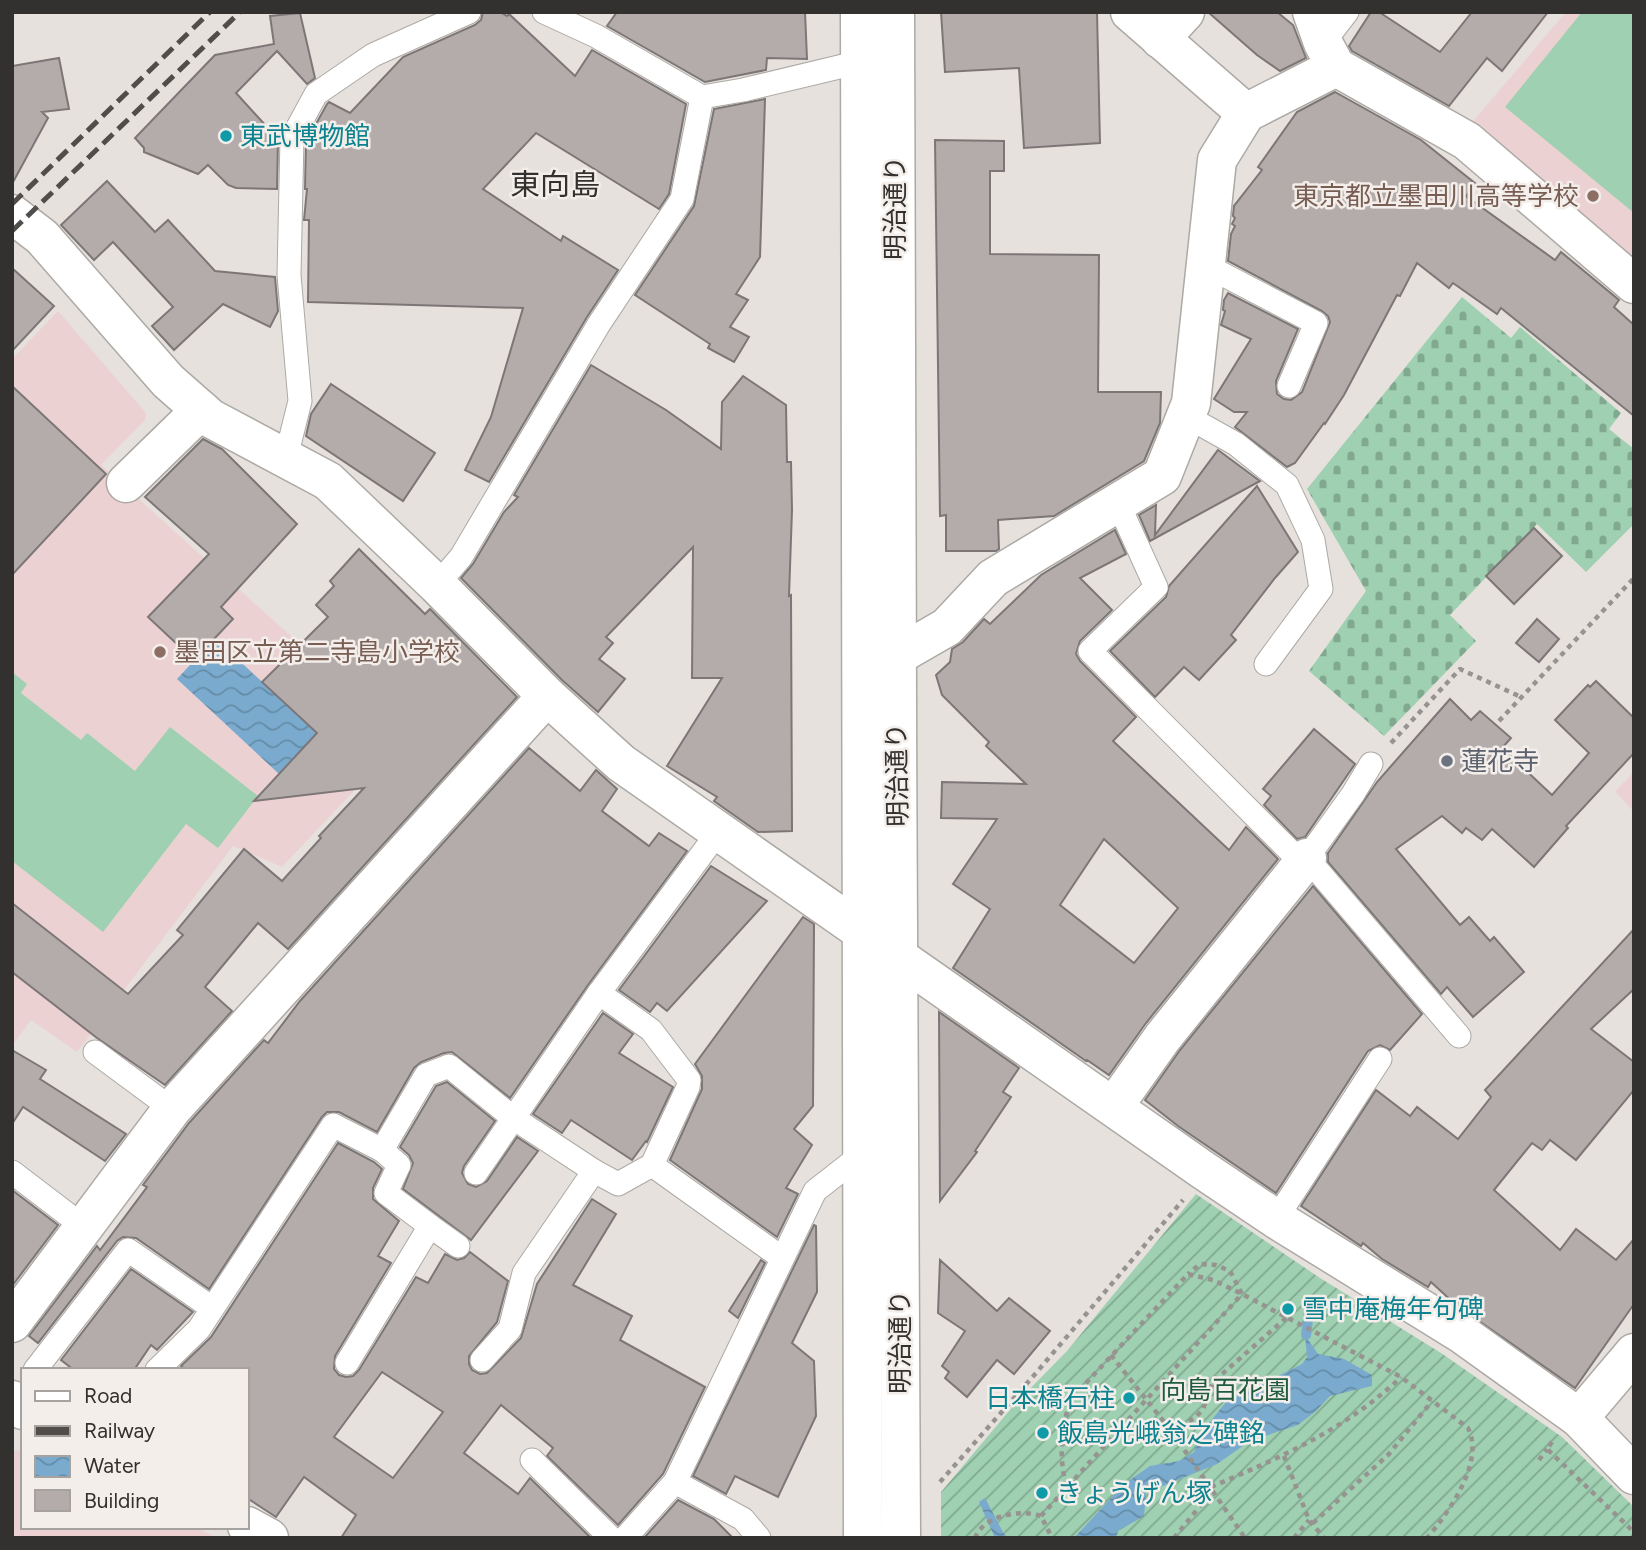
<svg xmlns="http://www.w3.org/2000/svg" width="1646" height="1550" font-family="Figtree,'Noto Sans JP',sans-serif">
<defs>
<pattern id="cemetery-stones" width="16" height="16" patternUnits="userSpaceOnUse" patternTransform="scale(1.75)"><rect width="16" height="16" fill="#9ed0b1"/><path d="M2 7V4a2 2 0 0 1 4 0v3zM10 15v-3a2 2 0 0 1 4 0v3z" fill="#81a990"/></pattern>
<pattern id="garden-furrows" width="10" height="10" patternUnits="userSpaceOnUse" patternTransform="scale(1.75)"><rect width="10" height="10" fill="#9ed0b1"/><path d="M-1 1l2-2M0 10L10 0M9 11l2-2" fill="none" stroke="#81a990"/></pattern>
<pattern id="water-waves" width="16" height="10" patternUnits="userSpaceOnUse" patternTransform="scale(1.75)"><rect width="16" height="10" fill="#7aabce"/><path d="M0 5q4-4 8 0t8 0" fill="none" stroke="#658ca8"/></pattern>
</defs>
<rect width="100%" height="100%" fill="#e6e1dd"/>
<g fill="#ecd1d3">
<polygon points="1566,12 1634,12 1634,267 1469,126"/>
<polygon points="58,311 146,413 145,420 101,465 404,738 282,867 233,846 77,1052 31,1020 12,1046 12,359"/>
<polygon points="1634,772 1634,812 1615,791"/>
<polygon points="23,1450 23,1527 195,1527 217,1538 12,1538 12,1451"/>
</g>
<polygon fill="url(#cemetery-stones)" points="1462,297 1511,338 1520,327 1621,413 1609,429 1634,449 1634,524 1586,572 1537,524 1450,615 1476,641 1384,736 1309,671 1366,591 1307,489"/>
<polygon fill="url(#garden-furrows)" points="1196,1194 1320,1278 1441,1353 1562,1437 1634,1507 1634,1538 941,1538 941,1492 1014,1405 1067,1351"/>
<g fill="#9ed0b1">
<polygon points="1582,12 1634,12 1634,213 1505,107"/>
<polygon points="12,672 27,684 21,693 81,740 87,733 135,771 170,727 258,796 218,848 186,824 103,932 12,861"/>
</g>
<g fill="url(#water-waves)">
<polygon points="215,638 317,733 279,774 177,679"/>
<polygon points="1305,1335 1318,1354 1344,1359 1372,1375 1372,1386 1330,1396 1316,1411 1298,1425 1250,1441 1217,1464 1146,1493 1144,1516 1118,1531 1116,1538 1074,1538 1124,1484 1150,1466 1179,1461 1194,1452 1201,1433 1226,1402 1302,1364 1307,1357"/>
<polygon points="985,1498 1004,1534 1008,1538 995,1538 979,1502"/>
</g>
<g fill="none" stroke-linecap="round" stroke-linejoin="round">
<polyline stroke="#7aabce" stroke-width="10" points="1306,1335 1310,1304"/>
</g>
<g fill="#b3acab" stroke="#7d7676" stroke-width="2" fill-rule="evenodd">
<polygon points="483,12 500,12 507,16 509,14 575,76 592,50 686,104 669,194 659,209 536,133 483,189 561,241 563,236 618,270 587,317 489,482 465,470 491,417 523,308 308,302 309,220 304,220 307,189 305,189 306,142 327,104 329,102 350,113 403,57 475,25 481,20"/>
<polygon points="617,12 805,12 807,59 767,58 766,70 705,82 607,26"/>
<polygon points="941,12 1097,12 1100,143 1024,148 1019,68 945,72"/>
<polygon points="1208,12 1277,12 1293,25 1306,58 1280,71 1257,55"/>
<polygon points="1371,12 1379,12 1440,52 1472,12 1548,12 1502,71 1487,58 1449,106 1352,51 1349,46"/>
<polygon points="300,13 315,78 307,84 277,51 236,93 278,139 277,189 236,188 228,185 208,165 198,174 144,152 144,148 135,138 215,55 274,44 270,16"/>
<polygon points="59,58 69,109 42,112 48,118 12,184 12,66"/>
<polygon points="1335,92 1421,140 1476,184 1466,196 1555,260 1561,252 1619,300 1614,307 1634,325 1634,416 1501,308 1497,314 1453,283 1449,288 1417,263 1400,296 1397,295 1344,395 1325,424 1324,423 1295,463 1287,467 1235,427 1247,412 1234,412 1214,399 1251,339 1221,325 1225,311 1223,310 1224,300 1228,293 1298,329 1276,381 1277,394 1284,399 1291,400 1302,392 1330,322 1328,316 1322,311 1228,261 1231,234 1235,226 1232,224 1235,218 1233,216 1234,206 1262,170 1258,167 1297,112"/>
<polygon points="765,99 760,257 736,294 748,300 730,327 749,337 734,362 708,348 710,344 635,295 694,206 714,109"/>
<polygon points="935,140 1004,141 1004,171 990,171 990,254 1099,255 1098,392 1161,392 1160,423 1144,461 1054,516 998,520 999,549 996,551 946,551 946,515 940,516"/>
<polygon points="107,181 155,232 168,220 215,271 275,277 278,311 270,327 223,304 174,350 152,326 173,307 113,242 94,260 61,225"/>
<polygon points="12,268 54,306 12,351"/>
<polygon points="591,365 666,410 721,449 722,402 743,376 786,405 787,462 791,462 792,510 789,596 791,595 792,831 758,832 714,801 717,797 667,766 722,678 692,678 693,547 606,637 613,643 599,659 625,679 598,712 562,680 461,578 473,564 504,512 518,497 514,495"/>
<polygon points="331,384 435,453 403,501 306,436 311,414"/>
<polygon points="12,386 106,474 12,575"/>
<polygon points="203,439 222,449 297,524 221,607 233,619 194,660 148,617 209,554 145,497"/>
<polygon points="1218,450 1260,481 1150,541 1139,515 1156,505 1155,535"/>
<polygon points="1257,486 1298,552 1275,578 1231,635 1236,640 1199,680 1184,667 1155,697 1110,651 1166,597 1169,586"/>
<polygon points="1534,528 1562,556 1514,604 1486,576"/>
<path d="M1115 530 1126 554 1080 578 1112 610 1080 641 1076 654 1080 661 1136 717 1113 741 1229 850 1246 827 1278 859 1146 1023 1109 1075 1087 1060 1086 1061 953 968 990 909 953 884 997 819 941 818 942 782 1026 784 986 746 989 742 942 695 936 675 950 662 952 649 963 642 984 619 990 624 1041 575ZM1104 839 1178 908 1134 963 1060 905Z"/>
<polygon points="359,549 425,614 430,609 517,697 288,949 258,923 205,987 232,1011 165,1085 97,1038 12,972 12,903 128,994 183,935 177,930 244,849 282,881 321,838 319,836 364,788 254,801 317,733 262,682 328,617 316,605 334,586 330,581"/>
<polygon points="1537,619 1559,639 1539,662 1516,643"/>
<polygon points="1596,681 1634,718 1634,753 1566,826 1568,828 1534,867 1492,829 1482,840 1466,828 1462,833 1442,816 1396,849 1460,925 1469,917 1490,941 1494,937 1524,972 1473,1017 1447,987 1441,994 1328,862 1328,853 1377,782 1450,699 1471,720 1480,711 1511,738 1502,748 1552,795 1589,753 1555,720 1588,685 1590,687"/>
<polygon points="1314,729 1355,764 1305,837 1297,839 1264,805 1271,796 1263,789"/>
<polygon points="529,748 580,791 596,770 617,789 602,811 649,846 659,833 687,851 588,985 510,1098 452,1052 444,1053 421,1062 414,1068 377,1132 339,1112 327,1112 322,1117 209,1289 136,1238 123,1237 117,1241 38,1343 29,1336 97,1246 100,1250 147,1187 143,1185 189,1123 264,1040 268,1043 300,1001"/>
<polygon points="711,866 767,901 667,1011 657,1003 650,1012 619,990"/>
<polygon points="1313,886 1422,1014 1390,1050 1380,1045 1368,1051 1276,1193 1178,1126 1145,1100 1180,1050"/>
<polygon points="803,917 814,924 813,1106 794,1129 812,1145 786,1188 798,1194 777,1237 670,1160 702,1089 702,1076 695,1064"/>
<polygon points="1634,929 1634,989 1591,1029 1634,1062 1634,1090 1576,1160 1550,1140 1542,1150 1532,1143 1494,1190 1560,1250 1576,1229 1616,1260 1634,1239 1634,1304 1575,1388 1456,1305 1431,1282 1428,1287 1382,1259 1363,1243 1361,1246 1301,1206 1376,1090 1410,1116 1417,1107 1458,1139 1491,1097 1485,1090"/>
<polygon points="939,1012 1019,1068 1003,1092 1011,1097 975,1151 977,1152 940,1201"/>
<polygon points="603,1013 633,1034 619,1053 673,1087 647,1142 646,1141 632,1160 571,1120 562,1133 533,1114"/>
<polygon points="12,1050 46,1070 40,1079 126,1134 105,1161 23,1107 12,1124"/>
<polygon points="447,1082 495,1121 464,1166 462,1173 468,1184 476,1187 487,1181 517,1137 538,1151 471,1240 403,1189 413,1163 409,1155 400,1147 436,1086"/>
<path d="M338 1143 374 1162 382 1169 373 1188V1199L399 1221 378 1256 391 1263 335 1356 334 1369 339 1375 346 1377 353 1376 359 1370 416 1277 428 1283 445 1254 457 1260 464 1258 470 1252 508 1281 497 1322 469 1356V1364L472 1370 480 1374 487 1373 521 1338 537 1284 592 1199 616 1214 573 1285 632 1316 620 1340 705 1387 663 1474 618 1525 547 1456 553 1448 501 1405 464 1453 518 1494 530 1478 591 1538H341L356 1515 304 1477 276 1517 247 1498V1370H186L181 1366 211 1337ZM382 1372 443 1412 393 1478 334 1437Z"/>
<polygon points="12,1190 58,1225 12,1286"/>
<polygon points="814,1225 816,1226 817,1292 792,1343 814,1361 816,1416 778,1497 735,1476 726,1494 693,1476"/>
<polygon points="761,1260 765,1263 738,1318 729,1311"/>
<polygon points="940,1260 997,1311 1009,1298 1050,1331 1014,1374 997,1360 967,1397 945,1378 949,1372 942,1366 965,1331 938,1313"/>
<polygon points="131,1269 193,1312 157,1350 151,1345 134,1370 74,1370 61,1360"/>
<polygon points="678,1500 714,1519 733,1538 644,1538"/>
</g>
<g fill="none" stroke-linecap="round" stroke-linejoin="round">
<defs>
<g id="service">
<polyline points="544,12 596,36 702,97 743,90 860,62"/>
<polyline points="1323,43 1347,12"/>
<polyline points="1207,266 1316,323 1289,386"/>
<polyline points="1186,416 1236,444 1287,485 1313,540 1321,589 1266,664"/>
<polyline points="286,457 300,401 289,275 292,138 316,94 373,55 469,12"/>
<polyline points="1117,501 1156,587 1090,651 1296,857 1307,858 1459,1036"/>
<polyline points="437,585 461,557 599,324 682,199 702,97"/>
<polyline points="1307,858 1353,794 1371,764"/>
<polyline points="599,993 651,1030 689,1080 688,1087 652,1165"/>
<polyline points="95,1052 172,1109"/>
<polyline points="382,1150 426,1075 449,1066 512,1117 594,1171"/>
<polyline points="12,1172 84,1227"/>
<polyline points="476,1173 599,993 719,831"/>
<polyline points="1276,1219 1380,1059"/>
<polyline points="430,1226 458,1246"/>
<polyline points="482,1360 510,1329 524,1273 594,1171 618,1184 652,1165 782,1258"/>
<polyline points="35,1370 128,1250 212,1308"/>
<polyline points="157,1370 199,1329 333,1125 382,1150 399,1165 386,1193 430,1226 347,1363"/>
<polyline points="532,1460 611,1538"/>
<polyline points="675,1482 743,1519 759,1538"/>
<polyline points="625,1538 675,1482 815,1191 861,1155"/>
</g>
<g id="minor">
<polyline points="1130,12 1246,113"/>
<polyline points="1312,12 1323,43 1336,67 1467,141 1634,284"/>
<polyline points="1160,39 1185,12"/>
<polyline points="12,214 42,237 168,381 210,418 328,481 437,585 547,696 621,763 1203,1170 1276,1219 1462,1334 1579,1418 1634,1475"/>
<polyline points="126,483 201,410"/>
<polyline points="895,657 947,627 993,578 1162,476 1191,403 1217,160 1246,113 1336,67"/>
<polyline points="1114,1106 1163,1037 1307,858"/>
<polyline points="12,1323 172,1109 547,696"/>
<polyline points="12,1400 23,1410"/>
<polyline points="1579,1418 1634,1353"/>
<polyline points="247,1526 269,1538"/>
</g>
<g id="primary">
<polyline points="860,12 863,1538"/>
<path d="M895 12C895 521 899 1029 901 1538"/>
</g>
</defs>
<use href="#service" stroke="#ada9a4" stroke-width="25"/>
<use href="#minor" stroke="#ada9a4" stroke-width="41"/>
<use href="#primary" stroke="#ada9a4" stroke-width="41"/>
<g stroke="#979390" stroke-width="4.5" stroke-dasharray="5 5" stroke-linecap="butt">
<polyline points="1499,721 1634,578"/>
<polyline points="1391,743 1460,669 1521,697"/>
<polyline points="1111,1355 1172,1432 1245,1538"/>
<polyline points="1172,1432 1196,1417 1203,1409 1213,1382 1286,1318"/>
<polyline points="1552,1442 1547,1449 1634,1532"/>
<polyline points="1063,1444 1077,1434"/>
<polyline points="1284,1456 1309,1520 1324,1538"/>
<polyline points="1539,1460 1547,1449"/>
<polyline points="940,1482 1036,1373 1183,1200"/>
<path d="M1066 1486C1059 1456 1060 1427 1072 1398L1188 1274 1213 1280 1242 1294 1401 1377 1468 1428C1485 1462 1449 1512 1427 1538"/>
<path d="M1211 1487C1279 1458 1347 1429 1401 1377"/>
<polyline points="1041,1516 1242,1294 1230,1271 1216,1265 1200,1264 1188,1274"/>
<polyline points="1313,1523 1389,1454 1432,1401"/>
<path d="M975 1538C984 1515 1020 1509 1041 1516L1052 1538"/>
<polyline points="1174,1538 1213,1490"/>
<polyline points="1294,1538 1309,1520"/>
</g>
<use href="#service" stroke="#fff" stroke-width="23"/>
<use href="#minor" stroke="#fff" stroke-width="38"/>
<use href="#primary" stroke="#fff" stroke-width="38"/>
<g stroke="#504d4b" stroke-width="5" stroke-dasharray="14 7" stroke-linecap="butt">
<polyline points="12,204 210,12"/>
<polyline points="12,231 240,12"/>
</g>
</g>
<g fill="#0f9aa8" stroke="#f3eeea" stroke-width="2.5">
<circle cx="226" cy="136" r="7"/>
<circle cx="1288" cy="1309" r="7"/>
<circle cx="1129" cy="1398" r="7"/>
<circle cx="1043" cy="1433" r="7"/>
<circle cx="1042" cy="1493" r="7"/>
</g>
<g fill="#8d6e63" stroke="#f3eeea" stroke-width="2.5">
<circle cx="1593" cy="196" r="7"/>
<circle cx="160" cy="652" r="7"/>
</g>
<circle fill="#6b7280" stroke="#f3eeea" stroke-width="2.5" cx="1447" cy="761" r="7"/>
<g text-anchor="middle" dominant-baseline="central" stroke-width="5" stroke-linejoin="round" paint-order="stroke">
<g font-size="26" fill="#0d838f" stroke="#f3eeea" text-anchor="start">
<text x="240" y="136">東武博物館</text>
<text x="1302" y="1309">雪中庵梅年句碑</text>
<text x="1115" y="1398" text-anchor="end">日本橋石柱</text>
<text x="1057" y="1433">飯島光峨翁之碑銘</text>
<text x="1056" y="1493">きょうげん塚</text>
</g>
<g font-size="26" fill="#785e54" stroke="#f3eeea" text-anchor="end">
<text x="1579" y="196">東京都立墨田川高等学校</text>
<text x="174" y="652" text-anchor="start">墨田区立第二寺島小学校</text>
</g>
<g font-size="26" fill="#33312f" stroke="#f3eeea">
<text transform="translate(895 208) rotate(-90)">明治通り</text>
<text transform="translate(897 775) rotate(-91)">明治通り</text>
<text transform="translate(900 1342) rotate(-90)">明治通り</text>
</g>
<g font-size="26" fill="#5b616d" stroke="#f3eeea" text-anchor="start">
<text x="1461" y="761">蓮花寺</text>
</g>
<g font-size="26" fill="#1e5c3d" stroke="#f3eeea">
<text x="1225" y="1390">向島百花園</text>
</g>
<g font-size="30" fill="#33312f" stroke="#f3eeea">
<text x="555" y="184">東向島</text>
</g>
</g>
<rect width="1646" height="1550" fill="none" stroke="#33312f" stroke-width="28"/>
<rect x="21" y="1368" width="228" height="161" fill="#f3eeea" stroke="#a6a29f" stroke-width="2"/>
<rect x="35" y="1391" width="35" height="10" fill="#ffffff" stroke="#a6a29f" stroke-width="2"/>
<text x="84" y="1403" font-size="21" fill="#33312f">Road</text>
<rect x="35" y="1426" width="35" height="10" fill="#504d4b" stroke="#a6a29f" stroke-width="2"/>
<text x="84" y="1438" font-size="21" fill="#33312f">Railway</text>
<rect x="35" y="1456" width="35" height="21" fill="url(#water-waves)" stroke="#a6a29f" stroke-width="2"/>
<text x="84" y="1473" font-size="21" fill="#33312f">Water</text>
<rect x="35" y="1490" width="35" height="21" fill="#b3acab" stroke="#a6a29f" stroke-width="2"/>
<text x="84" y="1508" font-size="21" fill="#33312f">Building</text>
</svg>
